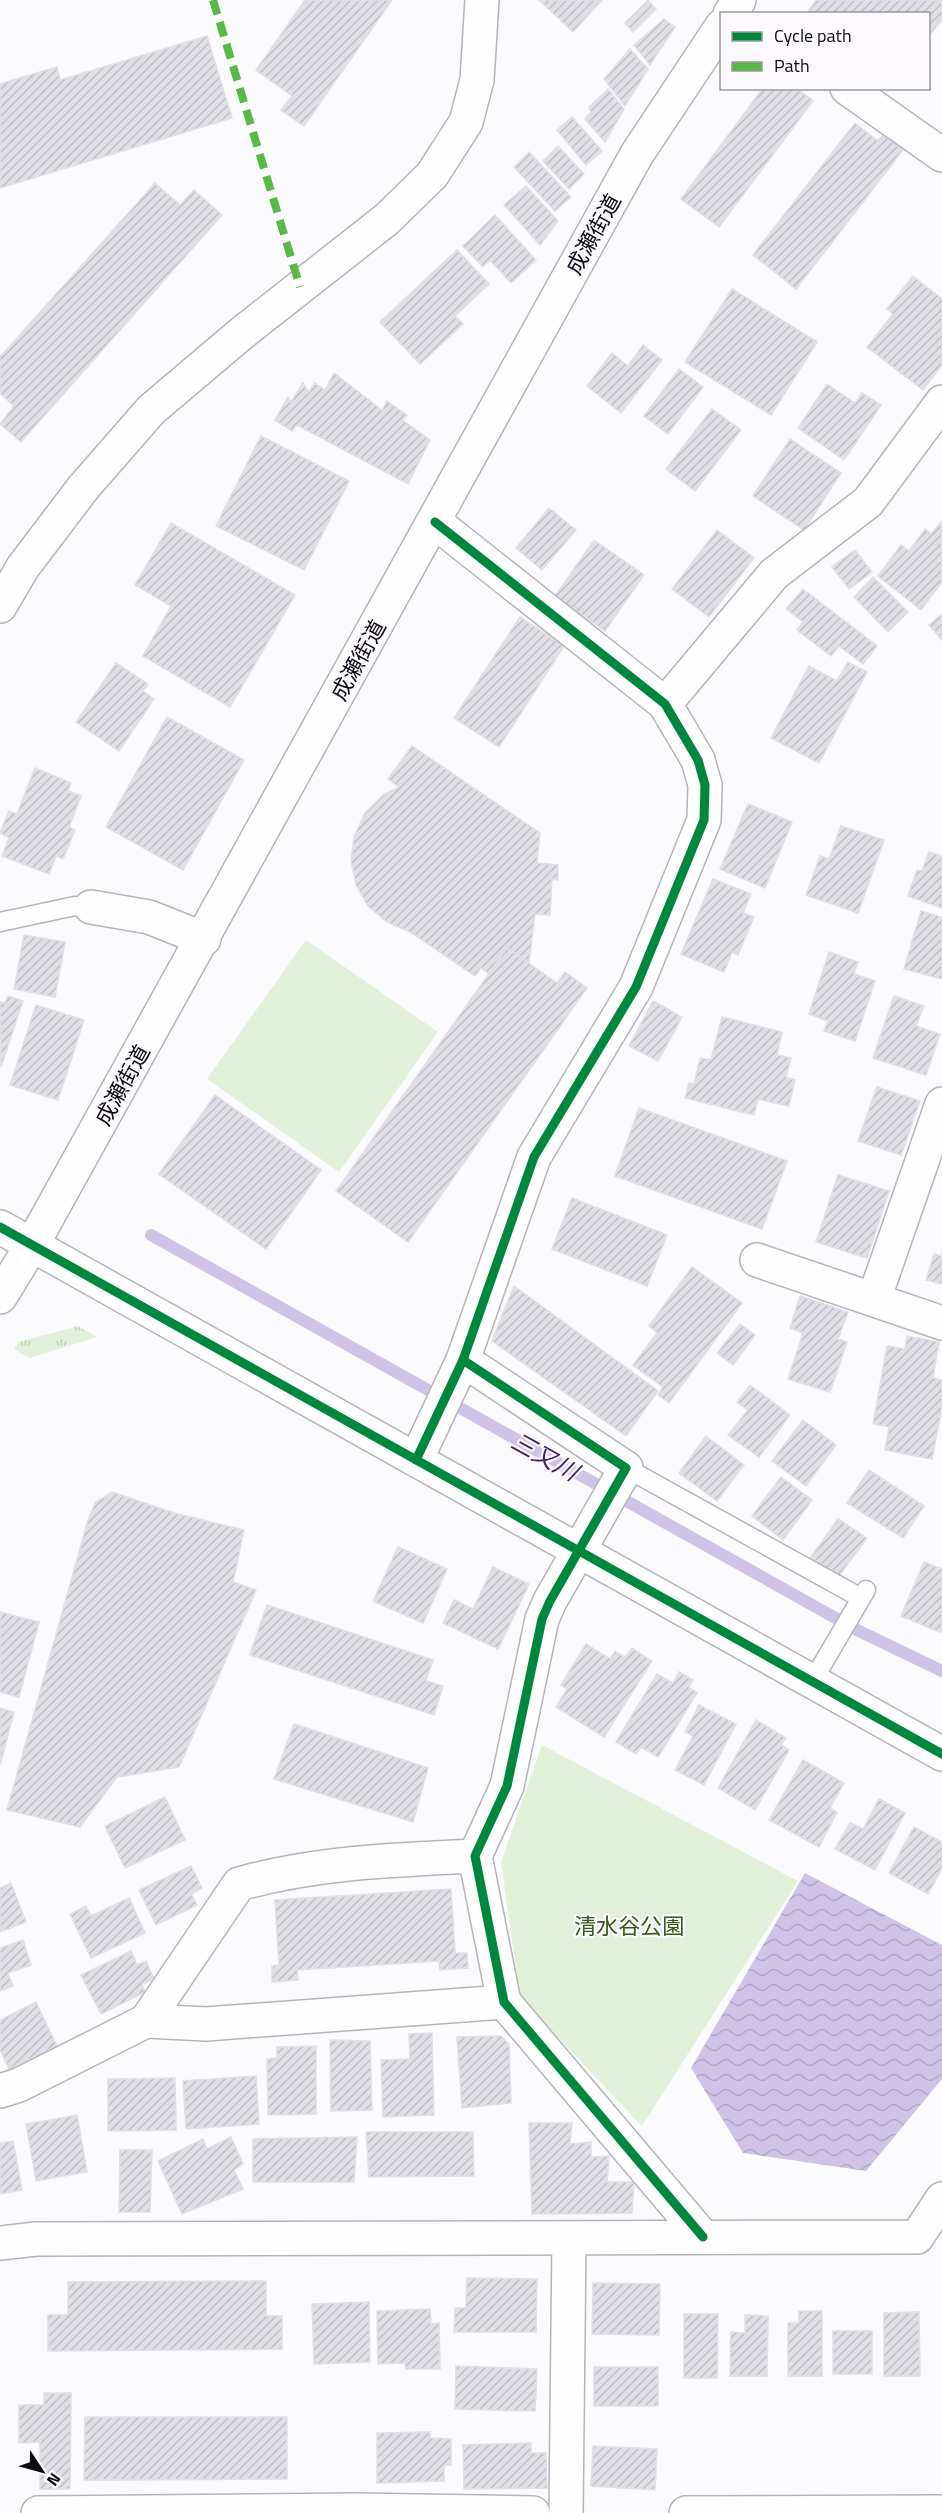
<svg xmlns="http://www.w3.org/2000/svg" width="942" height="2513" font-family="'Titillium Web','Noto Sans JP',sans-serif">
<defs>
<pattern id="grass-tufts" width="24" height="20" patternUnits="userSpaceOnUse" patternTransform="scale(1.5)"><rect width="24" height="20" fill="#e2f0d9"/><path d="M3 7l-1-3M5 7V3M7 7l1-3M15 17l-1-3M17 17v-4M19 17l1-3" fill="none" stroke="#c1ccb9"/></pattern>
<pattern id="water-waves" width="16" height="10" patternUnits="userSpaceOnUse" patternTransform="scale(1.5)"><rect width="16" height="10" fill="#d0c3e8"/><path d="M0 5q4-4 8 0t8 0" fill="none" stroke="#b1a6c6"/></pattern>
<pattern id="building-hatch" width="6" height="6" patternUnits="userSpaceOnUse" patternTransform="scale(1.5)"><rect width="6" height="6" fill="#e1dfe6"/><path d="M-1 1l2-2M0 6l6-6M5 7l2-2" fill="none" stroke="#c0bec4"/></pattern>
</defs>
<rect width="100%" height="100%" fill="#fbfafd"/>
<polygon fill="url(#grass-tufts)" points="78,1326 97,1337 30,1358 14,1349 19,1342"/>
<g fill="#e2f0d9">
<polygon points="306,940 438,1032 339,1172 207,1079"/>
<polygon points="542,1745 798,1881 642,2126 520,1997 501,1862"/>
</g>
<polygon fill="url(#water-waves)" points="805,1873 942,1945 942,2079 866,2171 743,2153 691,2068"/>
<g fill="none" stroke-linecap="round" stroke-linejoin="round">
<polyline stroke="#d0c3e8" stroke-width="12" points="151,1235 857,1630 942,1671"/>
</g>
<g fill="url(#building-hatch)" stroke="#e1dee5" stroke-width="1.5">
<polygon points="305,0 392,0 304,126 281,110 292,96 256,70"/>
<polygon points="539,0 602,0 573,32"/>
<polygon points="648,0 656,9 633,32 625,23"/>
<polygon points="816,0 942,0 942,20 928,37 928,14 806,14"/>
<polygon points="664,19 675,27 650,65 634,45"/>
<polygon points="207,36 232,118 0,188 0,84 57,67 60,80"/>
<polygon points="630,49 648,69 625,106 604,79"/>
<polygon points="763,88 796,88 813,101 719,227 681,199"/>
<polygon points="608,89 624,109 605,142 585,119 591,112 589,107"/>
<polygon points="572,117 602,151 586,165 557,130"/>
<polygon points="855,123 878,141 883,135 903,150 796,289 753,255"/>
<polygon points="558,146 584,174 569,189 543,161"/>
<polygon points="529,152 571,197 555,211 514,167"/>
<polygon points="155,183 180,205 194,190 222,215 21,442 0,424 14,406 0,393 0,357"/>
<polygon points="526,186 558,221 540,245 504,205"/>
<polygon points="495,215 536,260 511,283 490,260 483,267 463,246"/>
<polygon points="457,250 489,284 455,316 463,324 420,364 380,322"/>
<polygon points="913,276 942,299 942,365 923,390 867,347 893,314 887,309"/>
<polygon points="732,289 817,342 771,415 685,362"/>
<polygon points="643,345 662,360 621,413 587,386 612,353 628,366"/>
<polygon points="679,369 703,387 668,434 644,416"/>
<polygon points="334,373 382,410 387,401 407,415 402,420 430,440 408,484 297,425 292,431 275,420 288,397 291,402 303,383 309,392 315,383 325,390"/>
<polygon points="827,384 855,403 862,393 881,405 844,460 798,428"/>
<polygon points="712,409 741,430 695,491 666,469"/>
<polygon points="261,436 349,481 304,570 216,526"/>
<polygon points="790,439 841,473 804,530 753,496"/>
<polygon points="549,508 576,530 542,570 516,548"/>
<polygon points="941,522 942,582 921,610 878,576 901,545 909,551 925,529 931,534"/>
<polygon points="171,523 295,595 230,707 143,656 171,606 135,585"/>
<polygon points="717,530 754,558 709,617 672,589"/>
<polygon points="594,540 644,575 605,631 555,596"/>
<polygon points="855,550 872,572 849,589 832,567"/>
<polygon points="873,577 908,612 888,632 854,597"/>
<polygon points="803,589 877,646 863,664 839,646 831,656 797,630 803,622 786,609"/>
<polygon points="942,614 942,640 929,625"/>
<polygon points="520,617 564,646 499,747 454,718"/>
<polygon points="848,662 867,672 819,763 771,738 809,666 837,681"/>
<polygon points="116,663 148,684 143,691 154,699 119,751 76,722"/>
<polygon points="167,717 244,760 183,870 106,827"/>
<polygon points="412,746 540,833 537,863 558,865 558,880 552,879 550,915 535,914 529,963 507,948 489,974 481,968 475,976 410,932 387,922 368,906 356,885 351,861 354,837 365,813 383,795 399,787 388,779"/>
<polygon points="35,768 71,783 68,791 81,796 69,827 75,830 63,859 56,856 49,874 2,856 9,838 0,833 9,811 17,814"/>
<polygon points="748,804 792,822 765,888 720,869"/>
<polygon points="841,826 884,840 858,913 806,895 820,856 829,859"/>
<polygon points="929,852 942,856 942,908 908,896 917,870 922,871"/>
<polygon points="713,879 751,894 743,913 754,917 738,955 732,952 724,972 681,954"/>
<polygon points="921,911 942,917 942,979 904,969"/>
<polygon points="24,935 65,942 55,997 14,989"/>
<polygon points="507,948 557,983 565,972 587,988 408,1242 336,1191"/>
<polygon points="829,952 858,962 854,974 875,981 855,1041 824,1031 828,1021 809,1014"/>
<polygon points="8,996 23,1001 1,1067 0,1002 5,1003"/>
<polygon points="894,996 924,1006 916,1026 940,1034 926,1075 873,1058"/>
<polygon points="653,1001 682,1017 658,1061 629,1046"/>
<polygon points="36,1005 84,1020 58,1100 10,1085"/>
<polygon points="722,1017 782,1032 777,1055 791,1058 786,1077 795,1080 789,1106 758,1099 754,1115 685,1098 689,1083 694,1084 700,1058 711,1060"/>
<polygon points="877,1087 920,1101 901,1155 858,1141"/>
<polygon points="215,1095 321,1170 266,1249 159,1174"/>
<polygon points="639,1108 787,1161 762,1229 615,1176"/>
<polygon points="838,1175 889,1191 867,1258 816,1242"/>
<polygon points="572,1198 667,1235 647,1286 552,1249"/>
<polygon points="942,1252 942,1284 926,1280 934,1254 941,1256"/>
<polygon points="692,1267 742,1303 669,1403 658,1395 663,1387 633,1365 657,1333 649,1326"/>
<polygon points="514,1286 658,1391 626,1436 492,1341"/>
<polygon points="800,1296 848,1312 838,1339 847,1342 830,1392 788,1379 803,1333 790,1328"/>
<polygon points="740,1324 755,1335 733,1365 717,1353"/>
<polygon points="907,1336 939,1342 933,1378 942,1380 942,1407 932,1459 885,1450 889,1427 873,1424 887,1346 905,1349"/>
<polygon points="750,1385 790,1415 759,1457 728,1435 748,1410 737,1402"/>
<polygon points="803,1420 836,1445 806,1486 772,1461"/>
<polygon points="706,1436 744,1465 717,1501 679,1473"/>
<polygon points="869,1470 924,1506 903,1538 847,1503"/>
<polygon points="781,1477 812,1500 783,1540 752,1516"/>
<polygon points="112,1492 174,1513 244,1530 233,1582 256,1590 179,1767 117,1777 80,1827 7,1810 88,1520 95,1503"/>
<polygon points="838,1519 867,1538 839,1576 811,1557"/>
<polygon points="398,1547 447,1569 423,1623 373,1601"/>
<polygon points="924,1562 942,1569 942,1633 901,1616"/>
<polygon points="493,1567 529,1584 498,1649 443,1623 454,1600 473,1609"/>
<polygon points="267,1605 433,1660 426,1681 443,1686 434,1715 250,1655"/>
<polygon points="0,1612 39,1622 19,1697 0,1692"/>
<polygon points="586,1644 610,1659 615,1651 625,1657 632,1648 652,1661 604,1737 556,1707 567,1689 561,1685"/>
<polygon points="679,1672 693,1680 689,1687 697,1693 658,1757 641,1747 636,1754 616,1742 657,1674 673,1683"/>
<polygon points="699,1705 736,1724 704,1785 675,1770 693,1736 685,1732"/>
<polygon points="0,1708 14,1712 0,1765"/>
<polygon points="756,1720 786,1738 781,1745 789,1750 755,1810 718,1788"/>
<polygon points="294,1724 428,1768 413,1822 274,1779"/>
<polygon points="803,1760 844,1783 830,1808 837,1812 819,1847 769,1820"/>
<polygon points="165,1797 185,1840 125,1868 105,1826"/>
<polygon points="879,1799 905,1813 875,1870 835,1849 850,1823 863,1829"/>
<polygon points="914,1827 942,1842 942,1868 928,1894 889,1873"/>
<polygon points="191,1866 202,1888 191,1894 197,1905 156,1925 139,1890"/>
<polygon points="11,1883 26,1922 0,1932 0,1888"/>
<polygon points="451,1889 455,1953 467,1953 468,1968 440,1970 439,1961 297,1970 298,1980 272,1982 272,1966 279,1965 275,1900"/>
<polygon points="129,1898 145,1933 91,1958 70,1914 86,1906 91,1916"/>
<polygon points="23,1940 31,1965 8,1973 13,1986 0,1991 0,1948"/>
<polygon points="131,1951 137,1965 146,1961 154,1979 142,1984 145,1992 101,2014 81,1975"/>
<polygon points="36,2002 57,2046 9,2069 0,2050 0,2020"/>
<polygon points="432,2033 434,2115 383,2117 381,2060 410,2059 409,2034"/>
<polygon points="501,2036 509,2044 511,2103 462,2108 457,2037"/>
<polygon points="330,2040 370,2041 372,2110 331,2111"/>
<polygon points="316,2046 316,2114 268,2115 267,2059 277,2058 277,2047"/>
<polygon points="256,2076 259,2124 186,2129 183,2081"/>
<polygon points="175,2078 176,2130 108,2131 108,2079"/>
<polygon points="77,2115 87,2172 36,2181 26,2124"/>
<polygon points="529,2123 572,2123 570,2144 591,2142 591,2157 609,2156 607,2182 634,2182 632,2213 532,2214"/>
<polygon points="366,2132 473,2132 474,2176 369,2177"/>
<polygon points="231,2137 243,2164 234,2170 243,2189 182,2214 158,2161 203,2139 207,2149"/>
<polygon points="357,2137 354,2182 253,2182 253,2139"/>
<polygon points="13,2141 22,2190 0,2194 0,2143"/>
<polygon points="120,2150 152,2150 150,2212 119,2212"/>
<polygon points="467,2278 537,2279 536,2332 454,2332 455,2308 466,2308"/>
<polygon points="266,2281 266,2316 282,2316 282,2349 48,2351 48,2315 68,2315 68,2282"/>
<polygon points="593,2283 660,2284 659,2335 592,2334"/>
<polygon points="369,2302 370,2362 314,2364 312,2304"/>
<polygon points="430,2309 431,2324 439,2323 440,2369 406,2369 405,2363 378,2364 377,2311"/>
<polygon points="799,2311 822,2311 822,2376 788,2376 788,2323 799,2323"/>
<polygon points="919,2312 920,2376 884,2376 884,2313"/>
<polygon points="684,2314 718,2314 717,2378 684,2378"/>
<polygon points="745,2315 768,2316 767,2376 730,2376 731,2332 745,2333"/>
<rect x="833" y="2331" width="39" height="43"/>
<polygon points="456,2366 537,2369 535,2411 455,2409"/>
<rect x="594" y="2367" width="64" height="39"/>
<polygon points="44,2393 71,2393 70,2489 40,2489 40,2442 19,2443 19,2405 44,2405"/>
<polygon points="85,2417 287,2417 287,2479 84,2480"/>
<polygon points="430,2432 430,2438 451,2439 451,2465 444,2465 444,2481 377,2483 377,2433"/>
<polygon points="531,2443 531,2453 546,2453 547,2488 464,2489 463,2445"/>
<polygon points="593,2446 657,2449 655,2490 591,2486"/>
</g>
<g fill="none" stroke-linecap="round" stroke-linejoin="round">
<defs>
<g id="service">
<polyline points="0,922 75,906 91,907"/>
<polyline points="626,1468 861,1598"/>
<polyline points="812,1682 866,1590"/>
</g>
<g id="minor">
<polyline points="847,88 942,155"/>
<polyline points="665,704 774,574 868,502 942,402"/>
<polyline points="91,907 149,917 204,939"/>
<polyline points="757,1260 942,1323"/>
<polyline points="874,1299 942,1104"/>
<polyline points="463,1360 626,1468 550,1601 542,1619 507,1786 475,1856 504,2002 703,2237"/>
<polyline points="416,1460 463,1360 534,1157 636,987 704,820 705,785 698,760 665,704 435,522"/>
<polyline points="146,2021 206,2024 504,2002"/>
<path d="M0 2091 19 2085 146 2021 239 1884C316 1862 395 1860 475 1856"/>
<polyline points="0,2243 36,2239 917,2237 942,2199"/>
<polyline points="38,2513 356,2510 533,2513"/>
<polyline points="566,2513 569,2239"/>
<polyline points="686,2513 942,2512"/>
</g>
<g id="tertiary">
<polyline points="0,606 23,567 83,488 151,410 242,333 387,219 432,175 466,122 477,80 482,0"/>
<polyline points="0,1227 942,1754"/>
</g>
<g id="secondary">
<polyline points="730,14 739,0"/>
<polyline points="0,1297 32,1245 637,154 722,26"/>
</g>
</defs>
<use href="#service" stroke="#b6b4b9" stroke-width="21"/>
<use href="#minor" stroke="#b6b4b9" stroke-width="36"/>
<use href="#tertiary" stroke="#b6b4b9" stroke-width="36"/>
<use href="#secondary" stroke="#b6b4b9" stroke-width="36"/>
<use href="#service" stroke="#fefeff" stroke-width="18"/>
<use href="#minor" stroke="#fefeff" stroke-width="33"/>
<use href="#tertiary" stroke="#fefeff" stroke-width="33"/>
<use href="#secondary" stroke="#fefeff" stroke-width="33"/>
<polyline stroke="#58b947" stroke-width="8" stroke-dasharray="15 8" stroke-linecap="butt" points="213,0 300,287"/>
<defs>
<g id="cycleway">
<polyline points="0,1227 942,1754"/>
<polyline points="463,1360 626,1468 550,1601 542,1619 507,1786 475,1856 504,2002 703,2237"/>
<polyline points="416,1460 463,1360 534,1157 636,987 704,820 705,785 698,760 665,704 435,522"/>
</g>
</defs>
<use href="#cycleway" stroke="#fbf9fe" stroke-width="13"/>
<use href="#cycleway" stroke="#00873e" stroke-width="9"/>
</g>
<g text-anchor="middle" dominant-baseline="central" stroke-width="4.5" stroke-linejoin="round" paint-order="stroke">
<g font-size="22" fill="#0d0a13" stroke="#fbf9fe">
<text transform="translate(593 234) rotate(-61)">成瀬街道</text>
<text transform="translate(358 660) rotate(-61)">成瀬街道</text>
<text transform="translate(122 1085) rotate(-61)">成瀬街道</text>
</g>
<g font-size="22" fill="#385911" stroke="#fbf9fe">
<text x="629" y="1926">清水谷公園</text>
</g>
<g font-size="24" font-style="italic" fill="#3f2462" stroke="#fbf9fe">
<text transform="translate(545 1456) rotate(29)">三又川</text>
</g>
</g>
<rect x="720" y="12" width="210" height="78" fill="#fbf9fe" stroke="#9c99a0" stroke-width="1.5"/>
<rect x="732" y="32" width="30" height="9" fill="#00873e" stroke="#9c99a0" stroke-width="1.5"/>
<text x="774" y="42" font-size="18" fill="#0d0a13">Cycle path</text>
<rect x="732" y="62" width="30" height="9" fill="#58b947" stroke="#9c99a0" stroke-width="1.5"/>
<text x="774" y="72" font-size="18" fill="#0d0a13">Path</text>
<g transform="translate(42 2471) rotate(126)" stroke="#fbf9fe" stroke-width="4.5" paint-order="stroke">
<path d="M0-4.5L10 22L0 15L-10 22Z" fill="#0d0a13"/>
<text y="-9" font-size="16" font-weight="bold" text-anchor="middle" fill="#0d0a13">N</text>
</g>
</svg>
